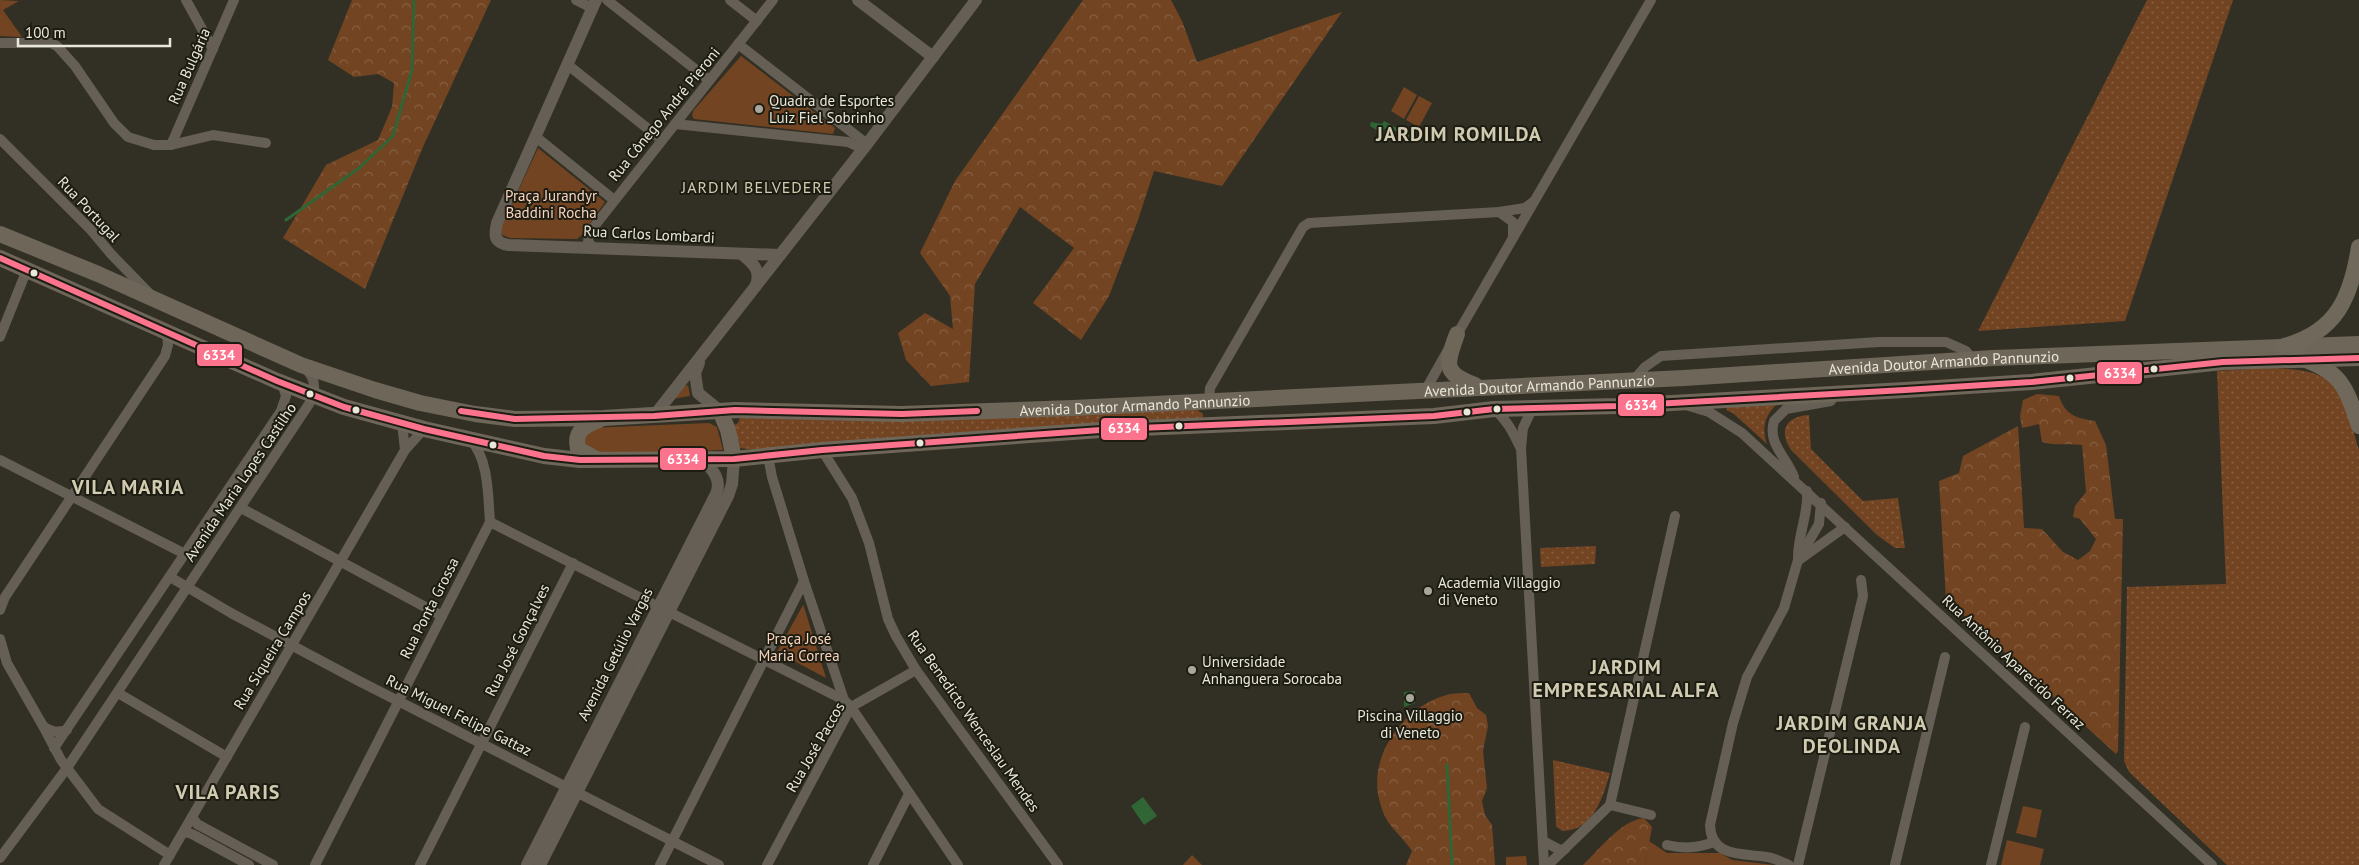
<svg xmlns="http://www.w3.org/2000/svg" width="2359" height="865" font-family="'PT Sans',sans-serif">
<defs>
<pattern id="grass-dots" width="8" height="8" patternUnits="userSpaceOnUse" patternTransform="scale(1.25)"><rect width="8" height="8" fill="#724422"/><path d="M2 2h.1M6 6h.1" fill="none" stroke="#865f42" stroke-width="1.8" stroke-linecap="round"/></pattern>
<pattern id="forest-crowns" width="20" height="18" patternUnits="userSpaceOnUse" patternTransform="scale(1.25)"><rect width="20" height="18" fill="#724422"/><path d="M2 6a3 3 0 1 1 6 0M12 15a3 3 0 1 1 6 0" fill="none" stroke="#865f42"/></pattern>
</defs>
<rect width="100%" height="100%" fill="#323024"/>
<g fill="url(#grass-dots)">
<polygon points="2147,0 2233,0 2125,321 1978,331"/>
<path d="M2268 368C2341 369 2341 387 2359 450V865H2227L2129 772 2124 761 2127 587 2226 584 2217 371Z"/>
<path d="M1729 405H1776C1764 417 1762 428 1767 444L1733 413 1726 410Z"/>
<polygon points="1196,409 1203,414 1203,420 756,450 739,448 732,426 738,423 740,418"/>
<path d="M1809 415 1811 449 1863 501 1898 498 1905 548H1895L1877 535 1791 450C1778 431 1786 416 1809 415Z"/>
<polygon points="1596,546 1595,564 1541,567 1540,548"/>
<path d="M1553 760 1610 773C1603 797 1593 831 1562 831L1556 826Z"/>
</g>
<g fill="url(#forest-crowns)">
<polygon points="352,0 491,0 422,149 365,289 283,238 326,165 378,140 392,107 394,83 378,74 354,77 328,60"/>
<polygon points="1083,0 1171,0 1182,21 1197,62 1342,12 1222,186 1154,171 1138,220 1109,296 1081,340 1033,303 1074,248 1020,207 975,284 969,382 931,386 906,360 898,333 925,313 953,329 950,296 920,253 955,181"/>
<path d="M2037 394 2059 396C2065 415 2076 418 2095 421L2106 445 2115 519H2123L2118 751 2116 754 1946 599 1939 481 1959 473 1963 456 2018 426 2024 528 2042 529 2063 552 2078 560 2090 551 2096 539 2080 519 2073 517 2075 506 2086 492 2082 445C2068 443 2056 446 2042 442L2039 424 2022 428 2020 416 2023 400Z"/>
<path d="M1469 693 1477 708 1486 715 1488 726 1483 751 1487 788 1482 801 1485 815 1492 825 1495 865H1406L1412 851C1398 830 1386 828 1379 799 1368 754 1406 704 1450 694 1456 693 1463 693 1469 693Z"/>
<path d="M1644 818 1652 827 1645 865H1583C1600 849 1620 821 1644 818Z"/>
<polygon points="1192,855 1202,865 1183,865"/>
</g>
<g fill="#724422">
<polygon points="0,0 19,1 3,10 22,37 0,36"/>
<polygon points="741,56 835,128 833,134 694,119 692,116 693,111"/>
<polygon points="1404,87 1417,95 1404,119 1391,111"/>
<polygon points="1419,96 1432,103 1419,127 1406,120"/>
<polygon points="538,148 605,202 581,236 577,239 510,238 502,235 500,230"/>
<polygon points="688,385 690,396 672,399 683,387"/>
<polygon points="709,423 717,427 723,450 593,455 584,450 581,434 588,428"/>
<polygon points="803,605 804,607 826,678 777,652"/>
<polygon points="2023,806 2042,810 2036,838 2016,833"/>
<polygon points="2007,840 2044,849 2040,865 2001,865"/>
<polygon points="1649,841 1667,853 1720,853 1732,860 1774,865 1645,865"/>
<polygon points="1526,856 1527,865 1506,865 1506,857"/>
</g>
<g fill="#306535">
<polygon points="1384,121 1415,138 1413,141 1388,127 1380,132 1370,126 1371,122 1382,124"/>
<polygon points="1415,691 1415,703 1404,707 1404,692"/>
<polygon points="1143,797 1157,816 1144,825 1131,806"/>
</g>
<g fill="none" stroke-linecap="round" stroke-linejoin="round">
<g stroke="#306535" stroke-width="3">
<polyline points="286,220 359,168 393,136 412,70 414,0"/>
<polyline points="1447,765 1452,865"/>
</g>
<g stroke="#655f55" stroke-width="10">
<polyline points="186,0 213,49"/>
<polyline points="576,0 592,8"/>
<polyline points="607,0 709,80"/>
<polyline points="730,0 757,21"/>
<polyline points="0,43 51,43 57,46 75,66 114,123 128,137 154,145 171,145 213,135 266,143"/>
<polyline points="738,44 867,144"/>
<polyline points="568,65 662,140"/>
<polyline points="675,124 848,142 863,149"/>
<polyline points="536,137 614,200"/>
<polyline points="0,139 91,230 111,254 149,293"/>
<polyline points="171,145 234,0"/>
<polyline points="1499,212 1513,222 1513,236"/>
<polyline points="594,248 588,242 589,233 773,0"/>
<polyline points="0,337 26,272"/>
<polyline points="1455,338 1651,0"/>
<polyline points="1633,381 1645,367 1661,356 1879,342 1946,342 1966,351 1973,360"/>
<polyline points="1425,391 1448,350"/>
<polyline points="1209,401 1210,388 1303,227 1309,223 1499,212 1525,208 1533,202"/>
<polyline points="1689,406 1709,412 1742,433 2212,865"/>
<path d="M1494 409C1507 420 1513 432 1520 447"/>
<polyline points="1532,409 1523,428 1521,448 1544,865"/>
<polyline points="402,423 405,450 424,429"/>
<polyline points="822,450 852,498 869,543 888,619 896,636 916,670 1058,865"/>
<polyline points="768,456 772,477 804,581 844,700 851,707 958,865"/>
<polyline points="0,460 185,554"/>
<path d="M1794 477C1787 457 1767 444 1774 421L1786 409 1831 401"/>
<polyline points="241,508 442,616"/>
<polyline points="490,522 844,700"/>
<path d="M1798 557C1798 534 1809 513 1807 491"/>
<polyline points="1799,560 1845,527"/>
<polyline points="170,577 231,613 357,680 719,865"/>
<polyline points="0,610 5,597 17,579 165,356 168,345 167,333"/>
<polyline points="0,639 7,663 43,726"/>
<polyline points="118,693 227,757"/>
<path d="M67 730C57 733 51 732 43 726L61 760 98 809 170 855"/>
<polyline points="54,748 281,411 286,396 282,383"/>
<polyline points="1610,805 1651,815"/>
<polyline points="192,817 197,824 273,865"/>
<polyline points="184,832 192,834 249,865"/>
<polyline points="1543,841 1560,850 1565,849"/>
<path d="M1667 845C1684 849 1697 848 1714 842"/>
<path d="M0 858 67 768 309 404C317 390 316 378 304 367"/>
<polyline points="164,865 405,450"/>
<path d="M315 865 490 522C488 496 489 459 470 439"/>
<polyline points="420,865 573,563"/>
<polyline points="660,865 804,581"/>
<polyline points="767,865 851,707 916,670"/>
<polyline points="873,865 909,794"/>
<polyline points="1548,865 1610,805 1675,516"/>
<path d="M1789 865C1782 862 1774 858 1767 857 1743 853 1711 858 1710 825L1733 723 1747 677 1784 608 1798 560 1819 524 1821 503"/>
<polyline points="1798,865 1863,596 1861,580"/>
<polyline points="1895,865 1945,657"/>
<polyline points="1991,865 2025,727"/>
</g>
<g stroke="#655f55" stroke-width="12">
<path d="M596 0 497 223C494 236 494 243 509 245L780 255"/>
<polyline points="858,0 933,57"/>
<path d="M743 255C754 264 761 271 756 285"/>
<polyline points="699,363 695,373 698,393 720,411"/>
<polyline points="654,416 867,144 976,0"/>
<path d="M527 865 716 494C722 480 713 470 703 460"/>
<polyline points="540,865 728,496 732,484 734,459"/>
</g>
<g stroke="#6e6659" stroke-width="16">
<path id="s1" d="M0 234 98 274 301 365 375 390 420 403 475 414 515 419 603 418 735 410 902 414 1073 408 1684 378 1993 358 2359 344"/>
<polyline points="0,258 277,381 344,407 424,429 544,456 580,460 734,459 822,450 1115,429 1434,416 1494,409 1618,406 1905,390 2031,382 2223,362 2359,358"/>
<path d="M1457 334C1446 364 1442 373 1475 385"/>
<polyline points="720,411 728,430 734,459"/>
<path d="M596 459 578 449C574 432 583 426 599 420"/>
</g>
<g stroke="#70695b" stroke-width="16">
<path d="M2284 346C2337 332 2351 297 2359 247"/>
<path d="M2300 358C2341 371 2346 387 2359 426"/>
</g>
<defs>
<g id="bus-1">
<polyline points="0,258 277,381 344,407 424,429 544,456 580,460 734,459 822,450 1115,429 1434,416 1494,409 1618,406 1905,390 2031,382 2223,362 2359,358"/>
<polyline points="461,411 515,419 654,416 735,410 902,414 977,411"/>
</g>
</defs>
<use href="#bus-1" stroke="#1d1c12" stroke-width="10"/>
<use href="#bus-1" stroke="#fc738d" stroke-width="6"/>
</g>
<g fill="#a9a79a" stroke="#1d1c12" stroke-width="2">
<circle cx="759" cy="109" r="5"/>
<circle cx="1428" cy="591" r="5"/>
<circle cx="1192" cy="670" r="5"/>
<circle cx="1410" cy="698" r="5"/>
</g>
<g fill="#e9e7d9" stroke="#1d1c12" stroke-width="2">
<circle cx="34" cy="273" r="4.5"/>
<circle cx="2154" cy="369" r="4.5"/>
<circle cx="2070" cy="378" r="4.5"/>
<circle cx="310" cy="394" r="4.5"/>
<circle cx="1497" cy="409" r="4.5"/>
<circle cx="356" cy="410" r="4.5"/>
<circle cx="1467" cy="412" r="4.5"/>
<circle cx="1179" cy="426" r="4.5"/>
<circle cx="920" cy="443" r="4.5"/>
<circle cx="493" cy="445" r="4.5"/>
</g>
<g text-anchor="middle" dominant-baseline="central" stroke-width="4" stroke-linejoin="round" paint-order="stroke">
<g font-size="15" fill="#e9e7d9" stroke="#1d1c12">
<text transform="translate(189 66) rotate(-66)">Rua Bulgária</text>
<text transform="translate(664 114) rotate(-51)">Rua Cônego André Pieroni</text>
<text transform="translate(89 209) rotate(47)">Rua Portugal</text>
<text transform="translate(649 234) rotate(3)">Rua Carlos Lombardi</text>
<text stroke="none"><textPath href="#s1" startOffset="1980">Avenida Doutor Armando Pannunzio</textPath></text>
<text stroke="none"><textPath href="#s1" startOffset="1575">Avenida Doutor Armando Pannunzio</textPath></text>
<text stroke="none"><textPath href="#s1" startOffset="1170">Avenida Doutor Armando Pannunzio</textPath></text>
<text transform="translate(240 482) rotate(-56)">Avenida Maria Lopes Castilho</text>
<text transform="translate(429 608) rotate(-63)">Rua Ponta Grossa</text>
<text transform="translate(517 640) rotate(-63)">Rua José Gonçalves</text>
<text transform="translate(272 650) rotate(-59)">Rua Siqueira Campos</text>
<text transform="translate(615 654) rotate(-63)">Avenida Getúlio Vargas</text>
<text transform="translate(2014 662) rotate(43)">Rua Antônio Aparecido Ferraz</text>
<text transform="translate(459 715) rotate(27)">Rua Miguel Felipe Gattaz</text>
<text transform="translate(974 721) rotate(55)">Rua Benedicto Wenceslau Mendes</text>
<text transform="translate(815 747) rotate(-60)">Rua José Paccos</text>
</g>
<g font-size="15" fill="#e9e7d9" stroke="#1d1c12" text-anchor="start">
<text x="769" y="100">Quadra de Esportes<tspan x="769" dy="17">Luiz Fiel Sobrinho</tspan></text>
<text x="1438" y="582">Academia Villaggio<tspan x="1438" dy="17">di Veneto</tspan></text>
<text x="1202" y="661">Universidade<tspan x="1202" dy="17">Anhanguera Sorocaba</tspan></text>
<text x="1410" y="715" text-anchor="middle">Piscina Villaggio<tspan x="1410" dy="17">di Veneto</tspan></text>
</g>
<g font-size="15" fill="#fad5be" stroke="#1d1c12">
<text x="551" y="195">Praça Jurandyr<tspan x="551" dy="17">Baddini Rocha</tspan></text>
<text x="799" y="638">Praça José<tspan x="799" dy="17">Maria Correa</tspan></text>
</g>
<g font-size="16" letter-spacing="1" fill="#d1ccb1" stroke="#1d1c12">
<text x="757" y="187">JARDIM BELVEDERE</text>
</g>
<g font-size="20" font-weight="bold" letter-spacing="1" fill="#d1ccb1" stroke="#1d1c12">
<text x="1459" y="134">JARDIM ROMILDA</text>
<text x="128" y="487">VILA MARIA</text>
<text x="1626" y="667">JARDIM<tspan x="1626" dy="23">EMPRESARIAL ALFA</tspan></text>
<text x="1852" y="723">JARDIM GRANJA<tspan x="1852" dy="23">DEOLINDA</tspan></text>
<text x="228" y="792">VILA PARIS</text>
</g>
</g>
<g stroke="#1d1c12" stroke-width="2">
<rect x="196" y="343" width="47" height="24" rx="5" fill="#fc738d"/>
<rect x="2096" y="361" width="47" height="24" rx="5" fill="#fc738d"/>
<rect x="1617" y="393" width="48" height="24" rx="5" fill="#fc738d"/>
<rect x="1100" y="417" width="48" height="24" rx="5" fill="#fc738d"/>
<rect x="659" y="447" width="48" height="24" rx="5" fill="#fc738d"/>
</g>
<g font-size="14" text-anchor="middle" font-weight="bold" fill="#fff">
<text x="219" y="360">6334</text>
<text x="2120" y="378">6334</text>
<text x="1641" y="410">6334</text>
<text x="1124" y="433">6334</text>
<text x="683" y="464">6334</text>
</g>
<path d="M18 38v8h152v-8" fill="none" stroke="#e9e7d9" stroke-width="2.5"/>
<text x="25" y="38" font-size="15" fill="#e9e7d9" stroke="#1d1c12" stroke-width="4" paint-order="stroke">100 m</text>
</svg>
